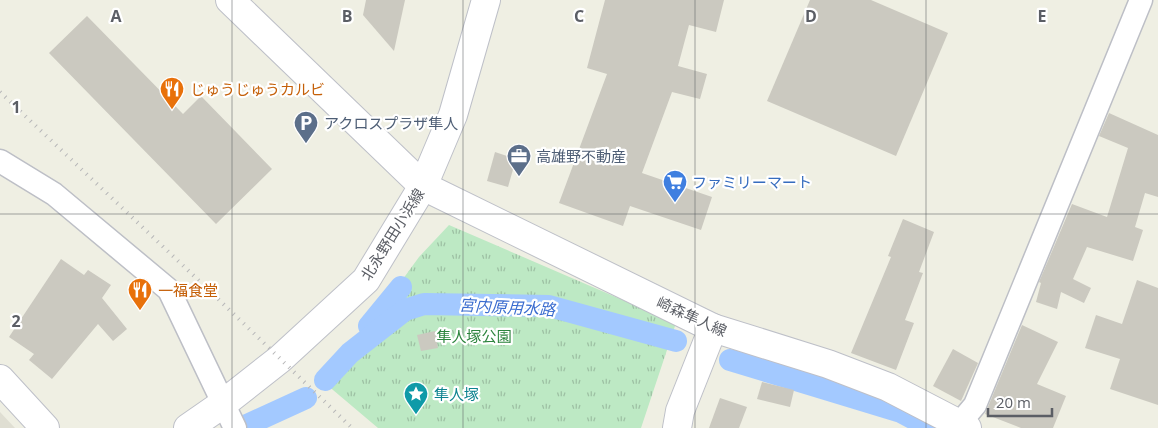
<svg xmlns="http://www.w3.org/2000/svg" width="1158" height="428" font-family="'Open Sans','Noto Sans JP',sans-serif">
<defs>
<pattern id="park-tufts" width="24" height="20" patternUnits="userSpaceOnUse" patternTransform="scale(1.25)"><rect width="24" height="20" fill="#bde9c4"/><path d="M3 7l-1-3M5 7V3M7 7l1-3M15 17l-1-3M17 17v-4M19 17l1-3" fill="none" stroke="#9dc0a3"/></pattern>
</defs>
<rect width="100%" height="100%" fill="#efefe3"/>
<polygon fill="#dfded2" points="0,412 15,428 0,428"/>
<polygon fill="url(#park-tufts)" points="449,225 676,323 641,428 378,428 320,379 381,309 419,257"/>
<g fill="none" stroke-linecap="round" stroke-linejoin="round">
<g stroke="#a3c9ff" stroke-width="22">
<polyline points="369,326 401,287"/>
<polyline points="730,360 901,412 931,428"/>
<polyline points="325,380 350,353 405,310 424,304 549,306 676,341"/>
<polyline points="247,425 306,398"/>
</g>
</g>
<g fill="#cbc9c0">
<polygon points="366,0 405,0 394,51 363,15"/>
<polygon points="605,0 724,0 716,32 689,25 678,66 707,74 700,99 672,92 642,173 712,197 701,230 630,206 623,226 559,203 607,74 587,68"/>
<polygon points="810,0 871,0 948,33 896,156 767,101"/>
<polygon points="87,16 183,114 201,96 272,169 216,224 49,53"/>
<polygon points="1109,113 1158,135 1158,197 1145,193 1135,227 1143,230 1133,261 1087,247 1073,279 1091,288 1084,303 1061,292 1057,309 1036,302 1041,283 1039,282 1072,204 1107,217 1128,148 1099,136"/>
<polygon points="495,152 516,159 508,187 487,181"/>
<polygon points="903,219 934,232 919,272 923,273 905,320 914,323 896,370 851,353 891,257 888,256"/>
<polygon points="61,259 84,275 88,270 111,285 102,298 127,329 113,341 98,324 52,379 29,360 34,354 9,337"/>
<polygon points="1137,280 1158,288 1158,405 1110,389 1120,359 1085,348 1096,315 1122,324"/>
<polygon points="1022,325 1058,342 1037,384 1066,396 1053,428 1021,428 985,414"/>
<polygon points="435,331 438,348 421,351 417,335"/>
<polygon points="953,349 978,363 961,401 933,386"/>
<polygon points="762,382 794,390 790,407 757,399"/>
<polygon points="720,398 747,407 739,428 709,428"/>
</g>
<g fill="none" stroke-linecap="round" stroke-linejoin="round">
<defs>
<g id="street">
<polyline points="0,161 54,194 169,290 235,428"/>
<polyline points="959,424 975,405 1141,0"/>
</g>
<g id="secondary">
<polyline points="230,0 423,186 713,328 828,364 888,387 967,428"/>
<polyline points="0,379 45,428"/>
<polyline points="188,428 224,403 280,359 366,280 423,186 453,115 486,0"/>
<polyline points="677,428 680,411 713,328"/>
</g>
</defs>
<use href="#street" stroke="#bdbfc6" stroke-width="25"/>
<use href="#secondary" stroke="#bec0c8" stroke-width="30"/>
<use href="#street" stroke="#fff" stroke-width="22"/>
<use href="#secondary" stroke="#fff" stroke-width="28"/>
<polyline stroke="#b7b7b8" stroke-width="4" stroke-dasharray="1 6" stroke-linecap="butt" points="0,92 214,295 352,428"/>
</g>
<path fill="none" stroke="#5b5e65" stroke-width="1" stroke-opacity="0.55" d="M232 0V428M463 0V428M695 0V428M926 0V428M0 214H1158"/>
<defs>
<symbol id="restaurant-pin" viewBox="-11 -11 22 30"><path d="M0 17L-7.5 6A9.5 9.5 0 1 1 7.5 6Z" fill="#e8710a" stroke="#fff"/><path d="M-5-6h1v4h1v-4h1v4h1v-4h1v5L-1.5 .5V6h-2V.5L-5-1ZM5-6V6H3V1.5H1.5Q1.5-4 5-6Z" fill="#fff"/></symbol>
<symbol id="parking-pin" viewBox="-11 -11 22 30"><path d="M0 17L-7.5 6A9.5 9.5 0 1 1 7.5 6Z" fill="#5c6f8a" stroke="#fff"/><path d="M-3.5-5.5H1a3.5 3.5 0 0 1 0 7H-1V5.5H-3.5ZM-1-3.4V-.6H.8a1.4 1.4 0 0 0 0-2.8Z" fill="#fff"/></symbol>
<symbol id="office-pin" viewBox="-11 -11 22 30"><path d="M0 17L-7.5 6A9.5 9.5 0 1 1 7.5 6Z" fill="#5c6f8a" stroke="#fff"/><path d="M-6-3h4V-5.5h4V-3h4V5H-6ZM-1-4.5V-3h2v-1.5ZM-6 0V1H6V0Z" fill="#fff"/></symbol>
<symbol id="supermarket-pin" viewBox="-11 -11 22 30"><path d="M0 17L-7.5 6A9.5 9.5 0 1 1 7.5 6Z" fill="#3f7fe0" stroke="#fff"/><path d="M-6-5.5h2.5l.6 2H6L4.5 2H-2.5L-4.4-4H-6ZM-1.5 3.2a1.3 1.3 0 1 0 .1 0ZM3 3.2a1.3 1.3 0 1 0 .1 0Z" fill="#fff"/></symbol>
<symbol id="sight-pin" viewBox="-11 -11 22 30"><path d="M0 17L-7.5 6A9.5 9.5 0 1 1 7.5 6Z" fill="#0f9aa8" stroke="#fff"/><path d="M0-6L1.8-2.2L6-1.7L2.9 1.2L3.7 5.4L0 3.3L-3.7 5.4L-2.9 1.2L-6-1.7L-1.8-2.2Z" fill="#fff"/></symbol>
</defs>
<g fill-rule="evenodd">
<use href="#restaurant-pin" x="158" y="75" width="28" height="38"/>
<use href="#parking-pin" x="292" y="109" width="28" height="38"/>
<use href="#office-pin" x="505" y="142" width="28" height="38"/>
<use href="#supermarket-pin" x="661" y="168" width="28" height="38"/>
<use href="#restaurant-pin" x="126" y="276" width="28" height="38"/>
<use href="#sight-pin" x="402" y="380" width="28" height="38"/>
</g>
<g text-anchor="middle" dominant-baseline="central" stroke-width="4.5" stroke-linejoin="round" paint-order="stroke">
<g font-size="15" fill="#c56008" stroke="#fff" text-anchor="start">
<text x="190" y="89">じゅうじゅうカルビ</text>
<text x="158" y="290">一福食堂</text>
</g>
<g font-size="15" fill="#4e5e75" stroke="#fff" text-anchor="start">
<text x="324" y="123">アクロスプラザ隼人</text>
<text x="536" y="156">高雄野不動産</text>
</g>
<g font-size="15" fill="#366cbe" stroke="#fff" text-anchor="start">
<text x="692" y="182">ファミリーマート</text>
</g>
<g font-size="15" fill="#5b5e65" stroke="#fff">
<text transform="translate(392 234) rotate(-58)">北永野田小浜線</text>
<text transform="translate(692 316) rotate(24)">崎森隼人線</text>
</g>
<g font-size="15" fill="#2c843d" stroke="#fff">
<text x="474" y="336">隼人塚公園</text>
</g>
<g font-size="15" fill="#0d838f" stroke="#fff" text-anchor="start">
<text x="434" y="394">隼人塚</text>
</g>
<g font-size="16" font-style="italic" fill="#3a6ccf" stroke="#fff">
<text transform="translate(507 307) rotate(3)">宮内原用水路</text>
</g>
</g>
<g font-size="16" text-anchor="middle" font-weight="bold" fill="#5b5e65" stroke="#fff" stroke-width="4.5" stroke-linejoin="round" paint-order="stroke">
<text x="116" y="22">A</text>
<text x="347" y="22">B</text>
<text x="579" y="22">C</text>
<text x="811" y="22">D</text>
<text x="1042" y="22">E</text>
<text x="16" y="113">1</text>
<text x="16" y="327">2</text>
</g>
<path d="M988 408v8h64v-8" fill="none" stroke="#5b5e65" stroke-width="2.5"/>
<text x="996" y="408" font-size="15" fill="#5b5e65" stroke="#ffffff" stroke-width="4" paint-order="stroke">20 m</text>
</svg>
